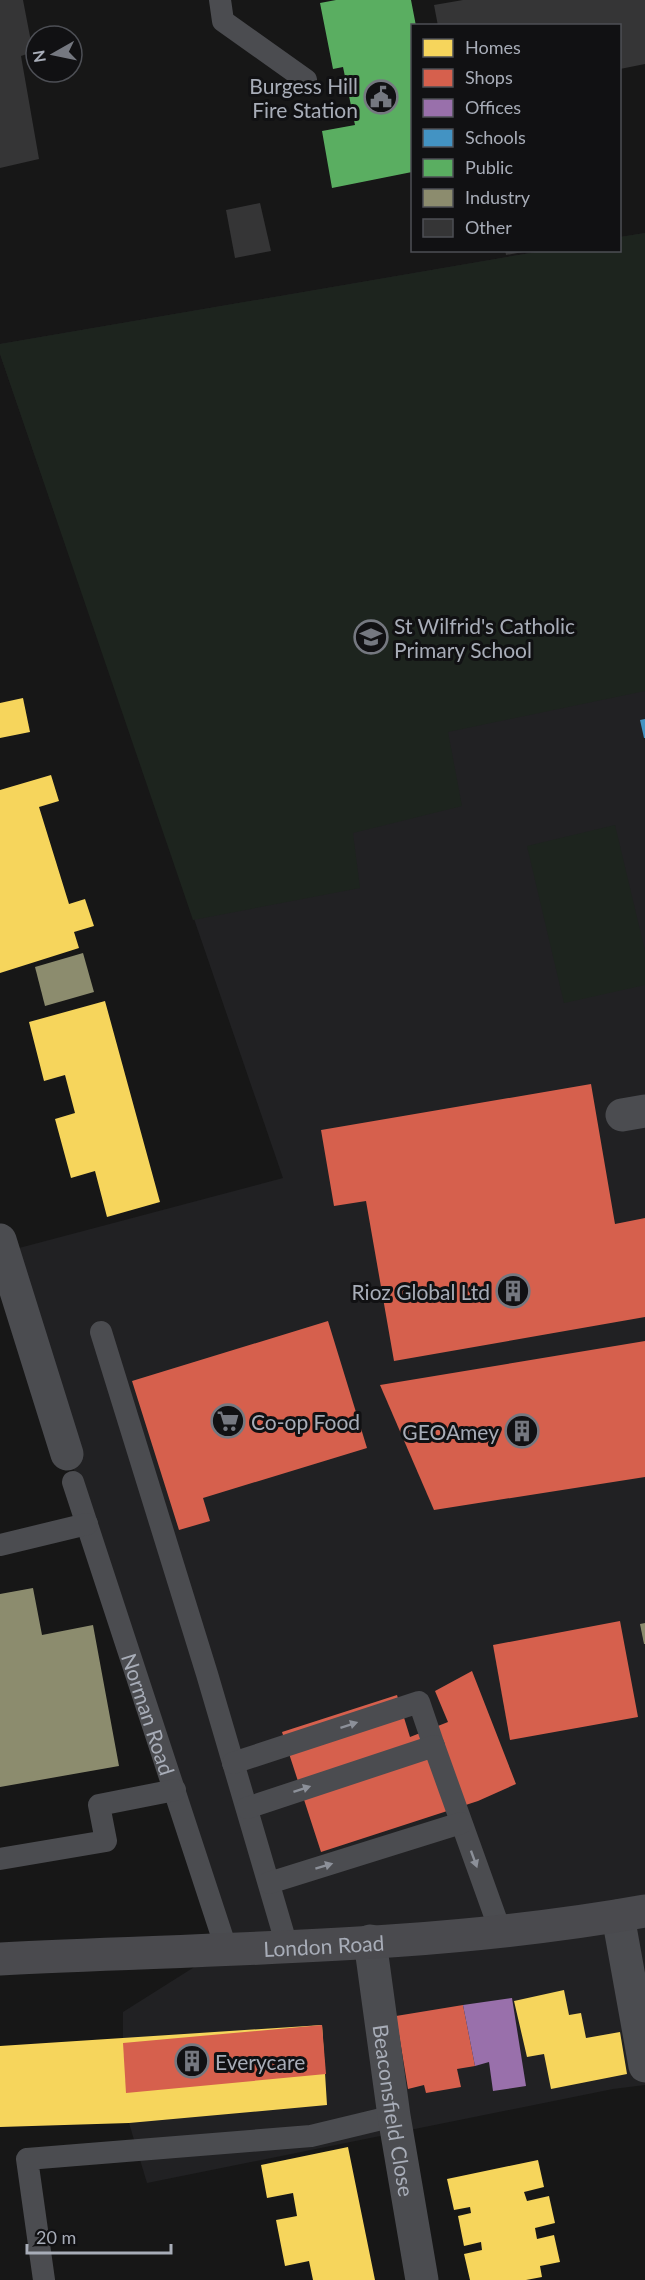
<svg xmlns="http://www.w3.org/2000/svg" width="645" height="2280" font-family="Lato,sans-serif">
<rect width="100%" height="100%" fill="#171717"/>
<polygon fill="#212123" points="645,233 645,2085 613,2089 147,2183 129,2123 123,2043 123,2012 226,1947 4,1252 283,1178 0,354 0,344 542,251 620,250 620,237"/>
<g fill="#1d241e">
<polygon points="645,233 645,691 448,732 462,806 353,833 360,888 193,920 0,354 0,344 542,251 620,250 620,237"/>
<polygon points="615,825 645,951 645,985 564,1003 527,846"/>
</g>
<g fill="#f6d55c">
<polygon points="23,698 30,732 0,738 0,703"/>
<polygon points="51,775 59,801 39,807 69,904 85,899 94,926 74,932 79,948 0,973 0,790"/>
<polygon points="105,1001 160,1202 107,1217 95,1171 71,1178 55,1119 75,1113 65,1075 44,1081 29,1022"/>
<polygon points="564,1990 569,2015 581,2013 586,2038 620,2032 627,2074 551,2089 544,2054 527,2057 514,2001"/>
<polygon points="322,2025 327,2105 129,2123 0,2127 0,2046"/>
<polygon points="348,2147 375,2280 313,2280 309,2261 285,2266 276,2220 297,2216 293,2193 267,2198 261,2165"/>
<polygon points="538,2160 544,2187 524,2192 527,2201 549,2196 555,2223 535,2228 537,2239 554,2235 560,2262 540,2266 542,2277 526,2280 470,2280 464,2254 482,2250 481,2242 464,2246 458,2216 471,2213 470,2207 454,2210 447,2179"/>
</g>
<g fill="#d6604d">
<polygon points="591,1084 615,1224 645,1218 645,1317 394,1361 366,1201 334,1206 321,1130"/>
<polygon points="328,1321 367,1448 203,1498 210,1521 179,1530 132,1381"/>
<polygon points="645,1341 645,1477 434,1510 380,1385"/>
<polygon points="620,1621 638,1717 510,1740 493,1645"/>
<polygon points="472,1671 516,1784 478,1801 321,1852 282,1732 397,1695 410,1737 448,1722 435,1691"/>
<polygon points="463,2005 475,2066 457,2069 461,2087 426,2093 424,2085 408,2089 396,2016"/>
<polygon points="322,2025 326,2074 126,2093 123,2043"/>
</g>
<polygon fill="#9970ab" points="512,1998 526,2086 493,2091 489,2062 475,2066 463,2005"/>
<polygon fill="#4393c3" points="645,719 645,738 644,738 640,720"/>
<polygon fill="#5aae61" points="336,0 411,0 416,26 412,26 412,172 332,188 322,131 355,125 343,67 333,69 320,3"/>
<g fill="#8c8c6e">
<polygon points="83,953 94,992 45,1006 35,967"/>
<polygon points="33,1588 42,1635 93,1625 119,1766 0,1787 0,1594"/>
<polygon points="645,1623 645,1644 644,1644 640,1624"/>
</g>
<g fill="#353536">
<polygon points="0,0 23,0 33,52 21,56 39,159 0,168"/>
<polygon points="463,0 645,0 645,64 620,69 620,26 438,26 434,5"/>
<polygon points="260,203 271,251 235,258 226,210"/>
<polygon points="505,250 523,250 523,252 506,255"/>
</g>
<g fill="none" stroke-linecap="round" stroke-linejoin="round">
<g stroke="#4b4c50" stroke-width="22">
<polyline points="220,0 223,21 306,80"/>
<polyline points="101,1332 207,1674 287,1946"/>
<path id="s1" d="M73 1482 226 1948"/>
<polyline points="0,1545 87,1524"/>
<polyline points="233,1763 419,1702 434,1746"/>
<polyline points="247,1808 434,1746 500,1930"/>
<polyline points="0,1859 106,1841 99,1805 175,1790"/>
<polyline points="269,1883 461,1823"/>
<polyline points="44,2280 27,2159 311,2136 394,2116"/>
</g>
<g stroke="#4b4c50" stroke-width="33">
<polyline points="622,1115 645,1111"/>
<polyline points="0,1240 67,1454"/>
<polyline points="618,1916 645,2066"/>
<path id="s2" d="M370 1941 394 2116 422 2280"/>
</g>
<path stroke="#4a4a4e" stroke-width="33" id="s3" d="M0 1959C213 1948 434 1949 645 1911"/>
</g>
<defs><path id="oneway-solid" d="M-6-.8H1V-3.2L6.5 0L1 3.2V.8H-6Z" transform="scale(1.5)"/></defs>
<g fill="#8c9099">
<use href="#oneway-solid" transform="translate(349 1725) rotate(-18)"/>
<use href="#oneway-solid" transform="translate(302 1789) rotate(-18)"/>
<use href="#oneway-solid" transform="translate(474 1859) rotate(70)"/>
<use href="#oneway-solid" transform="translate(324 1866) rotate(-17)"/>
</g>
<defs>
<symbol id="civic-ring" viewBox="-11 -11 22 22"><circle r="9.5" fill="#111113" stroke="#757880" stroke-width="1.5"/><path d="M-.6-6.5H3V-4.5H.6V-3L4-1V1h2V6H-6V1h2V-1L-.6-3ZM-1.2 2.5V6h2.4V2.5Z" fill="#757880"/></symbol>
<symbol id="school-ring" viewBox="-11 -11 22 22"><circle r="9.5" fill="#111113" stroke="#757880" stroke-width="1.5"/><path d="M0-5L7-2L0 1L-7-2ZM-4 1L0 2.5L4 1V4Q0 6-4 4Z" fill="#757880"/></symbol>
<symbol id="building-ring" viewBox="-11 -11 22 22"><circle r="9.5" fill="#111113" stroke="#757880" stroke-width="1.5"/><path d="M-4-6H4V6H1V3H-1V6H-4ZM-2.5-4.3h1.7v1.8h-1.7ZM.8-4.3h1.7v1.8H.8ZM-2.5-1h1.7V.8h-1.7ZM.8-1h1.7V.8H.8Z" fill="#757880"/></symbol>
<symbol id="supermarket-ring" viewBox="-11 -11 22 22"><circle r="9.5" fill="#111113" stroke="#757880" stroke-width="1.5"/><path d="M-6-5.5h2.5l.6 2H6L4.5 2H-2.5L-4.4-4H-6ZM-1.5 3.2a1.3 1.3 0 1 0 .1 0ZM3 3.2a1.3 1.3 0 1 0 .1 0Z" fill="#757880"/></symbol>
</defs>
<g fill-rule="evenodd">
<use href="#civic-ring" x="362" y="78" width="38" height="38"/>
<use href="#school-ring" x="352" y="618" width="38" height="38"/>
<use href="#building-ring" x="494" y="1272" width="38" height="38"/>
<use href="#supermarket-ring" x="209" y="1402" width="38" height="38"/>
<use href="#building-ring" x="503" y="1412" width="38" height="38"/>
<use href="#building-ring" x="173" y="2042" width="38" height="38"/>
</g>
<g text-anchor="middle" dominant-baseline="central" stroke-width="6" stroke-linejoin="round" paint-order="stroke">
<g font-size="21" fill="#a8adb8" stroke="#111113" text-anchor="end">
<text x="358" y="85">Burgess Hill<tspan x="358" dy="24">Fire Station</tspan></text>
<text x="394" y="625" text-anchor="start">St Wilfrid's Catholic<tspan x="394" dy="24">Primary School</tspan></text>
<text x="490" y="1291">Rioz Global Ltd</text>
<text x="251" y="1421" text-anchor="start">Co-op Food</text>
<text x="499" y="1431">GEOAmey</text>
<text x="215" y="2061" text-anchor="start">Everycare</text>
</g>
<g font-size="21" fill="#a8adb8" stroke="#111113">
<text stroke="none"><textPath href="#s1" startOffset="244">Norman Road</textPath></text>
<text stroke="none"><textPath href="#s3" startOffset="324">London Road</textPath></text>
<text stroke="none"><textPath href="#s2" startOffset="171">Beaconsfield Close</textPath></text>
</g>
</g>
<rect x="411" y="24" width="210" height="228" fill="#111113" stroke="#4d4f55" stroke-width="1.5"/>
<rect x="423" y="39" width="30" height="18" fill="#f6d55c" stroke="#4d4f55" stroke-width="1.5"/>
<text x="465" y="54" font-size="18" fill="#a8adb8">Homes</text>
<rect x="423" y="69" width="30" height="18" fill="#d6604d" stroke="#4d4f55" stroke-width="1.5"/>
<text x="465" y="84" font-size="18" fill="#a8adb8">Shops</text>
<rect x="423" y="99" width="30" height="18" fill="#9970ab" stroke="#4d4f55" stroke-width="1.5"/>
<text x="465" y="114" font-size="18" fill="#a8adb8">Offices</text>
<rect x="423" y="129" width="30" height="18" fill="#4393c3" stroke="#4d4f55" stroke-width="1.5"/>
<text x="465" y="144" font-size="18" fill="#a8adb8">Schools</text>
<rect x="423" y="159" width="30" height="18" fill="#5aae61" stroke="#4d4f55" stroke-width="1.5"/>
<text x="465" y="174" font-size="18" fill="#a8adb8">Public</text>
<rect x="423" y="189" width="30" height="18" fill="#8c8c6e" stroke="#4d4f55" stroke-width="1.5"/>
<text x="465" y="204" font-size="18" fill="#a8adb8">Industry</text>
<rect x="423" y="219" width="30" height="18" fill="#353536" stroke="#4d4f55" stroke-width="1.5"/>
<text x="465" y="234" font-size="18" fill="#a8adb8">Other</text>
<g transform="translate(54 54) rotate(261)"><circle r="28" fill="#111113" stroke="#4d4f55" stroke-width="1.5"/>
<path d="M0-4.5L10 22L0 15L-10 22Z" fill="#757880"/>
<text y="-9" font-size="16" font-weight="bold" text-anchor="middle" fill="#a8adb8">N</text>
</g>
<path d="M27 2244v9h144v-9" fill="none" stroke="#a8adb8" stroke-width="3"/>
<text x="36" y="2244" font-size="18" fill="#a8adb8" stroke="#111113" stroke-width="4.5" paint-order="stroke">20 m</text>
</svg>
